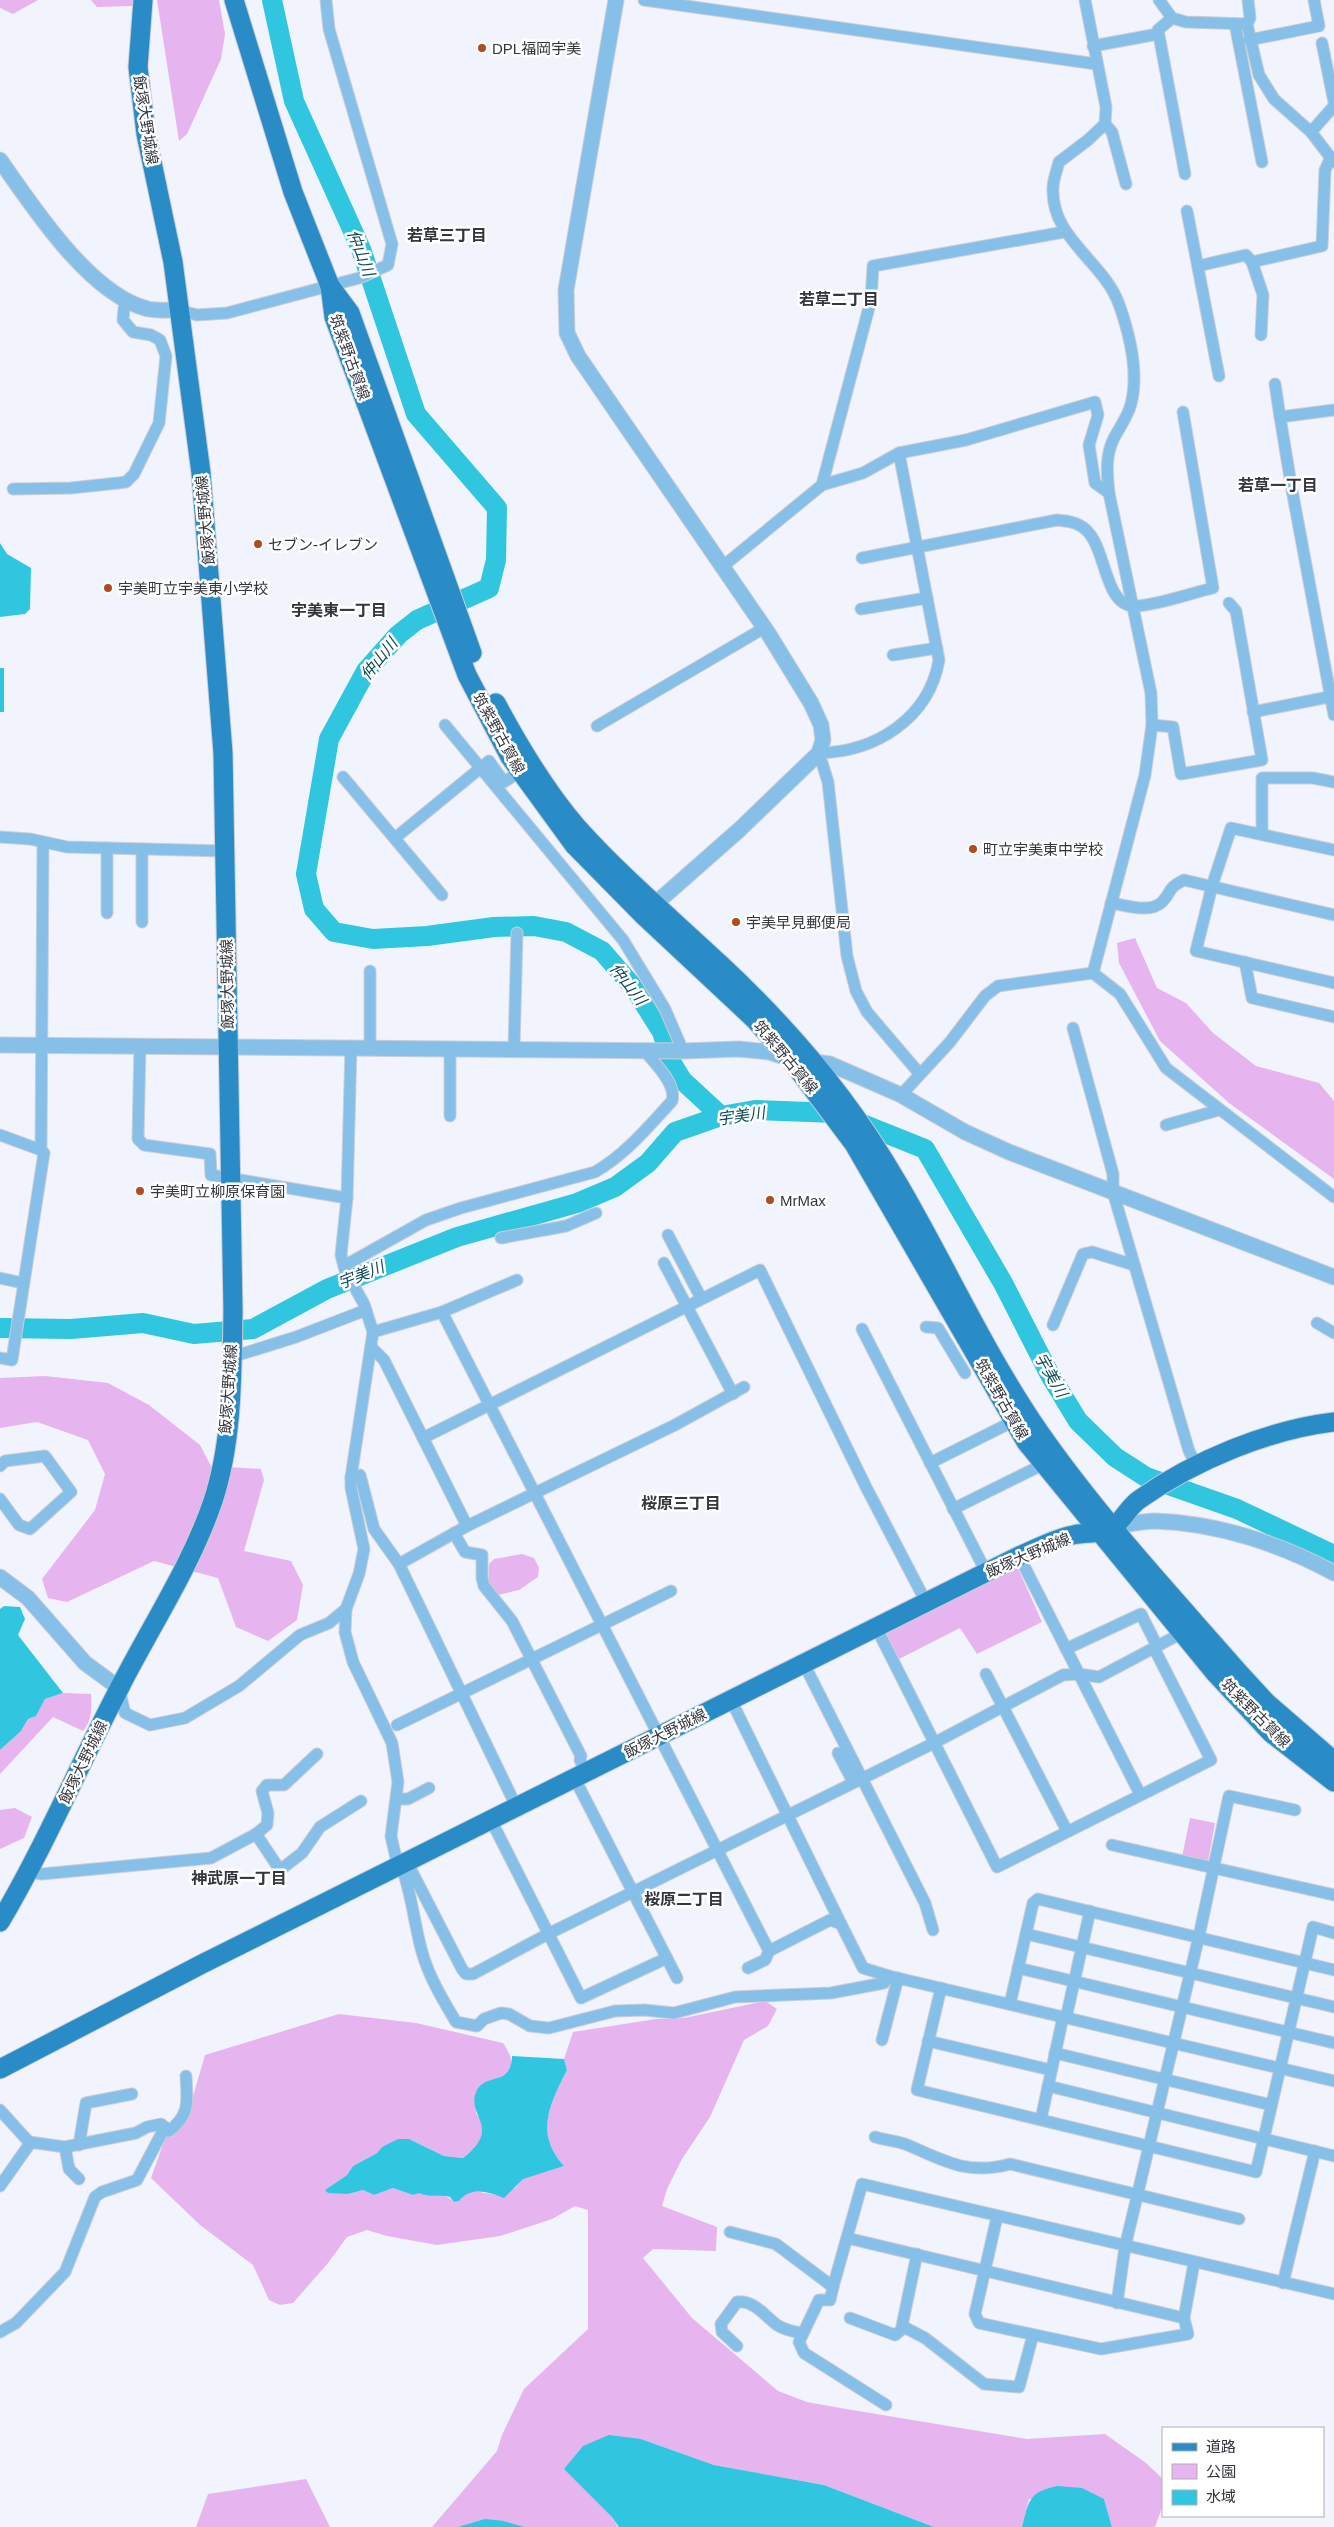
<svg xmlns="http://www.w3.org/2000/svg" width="1334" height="2527" font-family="Helvetica,'Noto Sans JP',sans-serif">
<rect width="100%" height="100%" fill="#f1f4fc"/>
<g fill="#e6b4ee">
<polygon points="0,0 38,0 13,14 0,8"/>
<polygon points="91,0 140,0 133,6 97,7"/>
<polygon points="157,0 219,0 225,34 221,59 187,134 179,141"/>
<polygon points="1135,938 1157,988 1186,1003 1213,1033 1256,1066 1319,1083 1334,1101 1334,1179 1229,1103 1160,1041 1119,963 1117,943"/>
<polygon points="45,1376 108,1383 149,1405 200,1445 211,1466 261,1469 264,1480 244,1551 291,1561 303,1585 297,1620 268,1641 236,1627 218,1578 154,1561 67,1602 48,1598 42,1579 95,1510 105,1474 88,1440 37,1422 0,1428 0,1378"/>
<polygon points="522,1554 534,1558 539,1568 538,1577 519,1590 498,1595 488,1584 489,1564 494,1559"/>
<polygon points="1016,1564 1042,1622 977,1654 960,1628 899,1659 885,1631"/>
<path d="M63 1693 91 1694C92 1707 92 1721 83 1731L53 1717 0 1774V1750L21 1731 28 1719 36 1716 45 1699Z"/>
<polygon points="15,1808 32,1817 24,1838 0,1849 0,1810"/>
<polygon points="1190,1818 1215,1823 1208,1862 1182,1857"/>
<path d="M765 2001 777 2009 768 2026 744 2040 710 2117 682 2159 667 2189 662 2206 717 2227 716 2251 653 2249 643 2258 692 2318 778 2391 807 2402 846 2409 1027 2439 1105 2434 1146 2463 1163 2479V2505L1155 2527H1112L1104 2499H1029L1022 2527H934L824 2485 714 2465 641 2439 611 2516 618 2527H525L504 2521 458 2527H432L497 2451 502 2435 524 2389 588 2329V2210L575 2206 552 2219 500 2236 437 2245 387 2236 367 2230 347 2237 328 2263 293 2303 280 2305 269 2300 253 2265 200 2225 151 2178 166 2136 189 2110 205 2055 339 2014 416 2023 503 2043C520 2068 510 2076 483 2083L475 2099 476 2113 481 2120 483 2131 478 2146 463 2158 444 2156 409 2139 382 2147 377 2153 353 2166 347 2175 325 2190 348 2194 363 2190 374 2195 393 2188 413 2195 419 2192C432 2199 445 2191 454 2202L459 2201 466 2193 474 2191 496 2195 515 2188 523 2178 564 2166C534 2133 550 2104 567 2070L564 2059 573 2032 656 2019 684 2018Z"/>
<polygon points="306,2479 330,2527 196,2527 208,2494"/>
</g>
<g fill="#31c6e0">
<polygon points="0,543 7,554 31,568 30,609 25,614 0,617"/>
<rect x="0" y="668" width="4" height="44"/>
<polygon points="4,1606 20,1607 25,1619 18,1635 63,1693 45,1699 36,1716 28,1719 21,1731 0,1750 0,1609"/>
<path d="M512 2056 564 2059 567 2070C550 2104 534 2133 564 2166L523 2179 504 2198C488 2192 471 2186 459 2201L454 2202 450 2197C438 2194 430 2198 419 2193L413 2195 393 2188 374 2195 363 2190 348 2194 328 2193 325 2190 347 2175 353 2166 377 2153 382 2147 398 2139H409L444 2156 463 2158C504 2126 464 2116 477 2090 487 2072 511 2087 512 2056Z"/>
<polygon points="609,2435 641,2439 714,2465 824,2485 934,2527 619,2527 611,2516 564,2469 583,2446"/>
<path d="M1057 2486 1082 2488 1104 2499 1112 2527H1022C1029 2500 1029 2492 1057 2486Z"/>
<polygon points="485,2519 504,2521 525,2527 458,2527"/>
</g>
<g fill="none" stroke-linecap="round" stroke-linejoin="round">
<g stroke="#31c6e0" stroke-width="20">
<polyline points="272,0 294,101 361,249 416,414 497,508 496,560 489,588 417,620 398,635 366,671 329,739 306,874 314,909 334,932 373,939 427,936 494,927 534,926 566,932 602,951 635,989 662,1032 671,1062 682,1080 721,1116"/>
<polyline points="0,1328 71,1329 143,1323 194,1334 253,1329 327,1289 457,1237 577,1203 615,1187 648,1163 675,1132 721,1116 755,1110 835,1113 925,1149 1003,1283 1050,1375 1078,1421 1115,1457 1146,1477 1237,1509 1334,1555"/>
</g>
<defs>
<g id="minor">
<polyline points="644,0 1096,64"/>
<path d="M1085 0 1106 107 1105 124 1088 140 1059 162C1057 170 1053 180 1053 188 1051 240 1105 261 1120 307 1130 336 1139 373 1131 404 1128 416 1120 427 1114 438 1105 456 1107 474 1109 493L1151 693 1152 725 1145 775 1093 973"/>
<polyline points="1159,0 1172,18 1186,22 1247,24 1259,75 1274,99 1311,132 1334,162"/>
<polyline points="1172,18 1158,30 1185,174"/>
<polyline points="1235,24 1262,162"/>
<polyline points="1247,24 1250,18 1248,0"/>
<polyline points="1249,40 1319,26 1314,0"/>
<polyline points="1322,43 1334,102"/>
<polyline points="1093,46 1158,34"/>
<polyline points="1105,124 1112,132 1126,184"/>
<polyline points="1311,132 1334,106"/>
<polyline points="1187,211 1219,376"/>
<polyline points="1252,262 1263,295 1261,335"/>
<polyline points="1198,266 1246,255 1252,262 1322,246 1325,170 1331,157"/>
<polyline points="179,310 197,315 227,313 359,278 388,265 392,244 329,29 326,0"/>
<polyline points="1275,384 1280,417"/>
<polyline points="1334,410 1280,417 1292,490 1334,715"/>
<path d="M899 453 939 660C929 718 876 752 819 753L828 782 847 956 856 991 867 1012 919 1073"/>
<polyline points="822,485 871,300 873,266 1064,232"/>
<polyline points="13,489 71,488 118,483 126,482 134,474 159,423 166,356 160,340 151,335 133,332 123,320 124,308 128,300"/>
<path d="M862 558 1057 520C1064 521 1072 521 1079 525 1108 538 1101 605 1134 606 1155 606 1191 593 1213 588L1183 412"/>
<polyline points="722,567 822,485 863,473 899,453 966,440 1095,402 1098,415 1089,445 1095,483 1109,493"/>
<polyline points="861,609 927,598"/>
<polyline points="893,655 937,648"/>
<polyline points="1253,712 1334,696"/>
<polyline points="445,725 623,940 665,1009 683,1051"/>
<polyline points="1152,725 1173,727 1181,774 1262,760 1236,611 1229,603"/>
<polyline points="597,726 764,628"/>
<polyline points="343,777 442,895"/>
<polyline points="1262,834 1262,778 1313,778 1334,782"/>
<polyline points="0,837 30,839 67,847 224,851"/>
<polyline points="395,838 489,761 504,782 519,772"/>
<polyline points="1334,850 1231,828 1212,886 1196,951 1334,983"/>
<path d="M1111 903C1125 905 1150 914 1162 902 1173 891 1166 889 1184 880L1334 915"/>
<polyline points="107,913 107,848"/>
<polyline points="142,922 142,849"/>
<polyline points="1245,962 1252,998 1334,1017"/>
<polyline points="1073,1028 1113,1174 1113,1192 1189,1451 1197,1466"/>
<polyline points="140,1045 138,1139 144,1145 210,1154 211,1175 347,1198"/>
<polyline points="351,1046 347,1198 341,1255 345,1270 364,1304 373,1332 351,1477 351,1488 364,1549 359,1574 346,1609 345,1632 353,1662 392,1743 398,1782 391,1836 398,1867"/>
<polyline points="370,1047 370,971"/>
<polyline points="514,1048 517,933"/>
<polyline points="901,1095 950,1042 985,996 998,986 1093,973 1120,994 1166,1068 1334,1197"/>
<polyline points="450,1116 450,1048"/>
<polyline points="1166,1125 1219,1110"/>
<polyline points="0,1135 41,1150"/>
<polyline points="668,1235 701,1298"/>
<polyline points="501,1238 566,1226 596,1213"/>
<polyline points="664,1263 733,1394"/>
<path d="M344 1266 426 1220 461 1208 595 1172C626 1154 648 1127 672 1101 677 1084 654 1063 644 1050"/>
<polyline points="0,1278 23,1283"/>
<polyline points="442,1312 517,1280"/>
<polyline points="1317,1323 1334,1333"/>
<polyline points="1053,1325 1083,1254 1092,1252 1134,1265"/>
<polyline points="926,1327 938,1328 965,1373"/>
<polyline points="862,1329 986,1572"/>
<polyline points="373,1332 442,1312 769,1951 830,1920 841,1924 863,1968 889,1976 1334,2081"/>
<polyline points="371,1347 384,1360 467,1526"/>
<polyline points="232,1357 296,1337 366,1310"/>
<polyline points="0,1358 12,1360 44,1153 41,1150 43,844"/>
<polyline points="423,1438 760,1270 866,1487 926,1602"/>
<polyline points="930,1463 1014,1421"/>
<polyline points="0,1466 5,1461 45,1456 71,1492 30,1529 19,1525 0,1499"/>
<polyline points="351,1477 360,1475 374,1529 399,1564 517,1808"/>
<polyline points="953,1509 1044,1464"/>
<polyline points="454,1533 465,1552 482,1555 482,1578 484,1586 512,1621 581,1756 580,1760 586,1773"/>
<polyline points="1019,1556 1140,1794"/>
<polyline points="399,1564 467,1526 675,1425 744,1387"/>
<polyline points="876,1627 997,1867 1211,1760 1154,1648"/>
<polyline points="1066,1649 1141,1614 1157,1646"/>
<polyline points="803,1662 925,1903 933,1930"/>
<polyline points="986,1674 1067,1831"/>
<polyline points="119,1689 125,1713 150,1725 185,1718 239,1686 300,1635 329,1623 346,1609"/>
<polyline points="731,1700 841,1924"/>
<polyline points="397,1725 671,1591"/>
<polyline points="838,1753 853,1782"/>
<polyline points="575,1779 677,1978"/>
<polyline points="398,1799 408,1799 429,1788"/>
<polyline points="491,1820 581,1998 667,1958"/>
<polyline points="256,1834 280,1870 302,1853 320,1827 361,1801"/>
<polyline points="1112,1845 1334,1895"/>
<polyline points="407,1862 462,1969 466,1974 473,1974 548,1934 934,1743 1063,1675 1079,1674 1099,1677 1182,1633"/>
<path d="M401 1865C412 1894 414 1924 422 1952 429 1977 443 2000 456 2022L477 2026 484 2019 501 2013 509 2014 530 2026 549 2028 615 2011 644 2010 674 2013 735 1997 831 1993 884 1983 889 1976"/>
<polyline points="30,1872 42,1874 211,1858 256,1834 267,1825 268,1813 262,1791 267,1785 284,1785 317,1754"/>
<polyline points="1026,1934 1334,2007"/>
<polyline points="748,1968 765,1960 769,1951"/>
<polyline points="1018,1968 1334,2043"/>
<polyline points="941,1988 917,2090 1256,2172 1313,1927 1334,1933"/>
<polyline points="1010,2004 1033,1903 1038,1899 1334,1970"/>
<polyline points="1066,2018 1090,1911"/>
<polyline points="882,2040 898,1978"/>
<polyline points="928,2041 1051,2070"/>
<polyline points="1055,2053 1271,2105"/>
<polyline points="1048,2086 1334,2156"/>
<path d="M0 2110 29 2142 65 2147 136 2133 147 2127 161 2124 169 2131C191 2114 187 2101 186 2076"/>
<polyline points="1041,2119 1063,2017"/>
<path d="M875 2137C885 2140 896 2141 905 2144 944 2160 966 2176 1010 2164L1239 2219"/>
<polyline points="79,2145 86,2103 132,2094"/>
<polyline points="65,2147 69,2169 79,2179"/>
<polyline points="0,2186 31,2142"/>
<polyline points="997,2217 975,2314 979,2323 1101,2349 1188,2334 1184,2318 1194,2263"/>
<polyline points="730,2232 776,2244 833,2287 862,2184 1334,2294"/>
<polyline points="847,2238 1184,2318"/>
<polyline points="917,2254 902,2326 925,2338 984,2384 1019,2387 1033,2335"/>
<polyline points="1283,2283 1315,2151"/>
<polyline points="833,2287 830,2300 819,2300 799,2342 804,2353 886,2405"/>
<polyline points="1117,2303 1125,2247 1199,1936 1229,1796 1295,1810"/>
<polyline points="850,2318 895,2335 905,2327"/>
<polyline points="0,2332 16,2323 65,2272 95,2197 102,2192 137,2180 165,2127"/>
<path d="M737 2346 722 2332 721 2324 737 2302C754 2300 764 2315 777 2325 785 2330 794 2332 803 2333"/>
</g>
<g id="tertiary">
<polyline points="616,0 566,290 567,333 578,356 768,633 811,703 821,725 823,740 819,753 739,830 646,912"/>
<path d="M0 160C33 207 90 295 148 309 158 311 169 310 179 310"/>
<polyline points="0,1045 683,1051 739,1049 769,1052 790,1059 830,1064 901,1095 965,1132 1009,1152 1334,1277"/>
<path d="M1114 1526C1127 1525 1142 1521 1155 1521 1217 1523 1281 1544 1334 1573"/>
<polyline points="0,1577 28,1598 85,1663 119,1688"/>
</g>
<g id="primary">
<polyline points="234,0 293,192 330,286 334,317 467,675 510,757 574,845 643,915 754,1019 790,1059 854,1144 1026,1442 1215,1673 1271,1733 1334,1782"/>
<polyline points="330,286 350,313 472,653"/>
<path d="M496 703C519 746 545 790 577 827 621 876 672 919 720 964 764 1005 805 1049 841 1097 920 1201 966 1326 1040 1433 1100 1519 1173 1597 1242 1676L1267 1703 1334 1761"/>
<path d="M0 1922C45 1846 79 1765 120 1687 151 1626 191 1566 213 1501 233 1440 232 1373 233 1310L223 753 201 473 173 262 146 134 138 67 143 0"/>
<path d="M0 2069 204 1963 1019 1556C1036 1549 1055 1538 1073 1535 1086 1532 1102 1535 1114 1526 1124 1519 1129 1506 1140 1499 1195 1460 1268 1430 1334 1422"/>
</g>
</defs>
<use href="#minor" stroke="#cbced6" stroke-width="13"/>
<use href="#tertiary" stroke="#cbced6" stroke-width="17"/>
<use href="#primary" stroke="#cbced6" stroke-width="21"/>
<use href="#minor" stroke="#86bfe7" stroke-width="11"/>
<use href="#tertiary" stroke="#86bfe7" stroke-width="15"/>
<use href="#primary" stroke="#298cc7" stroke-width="19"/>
</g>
<g fill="#b04b1b" stroke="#fff" stroke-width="2">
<circle cx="482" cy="48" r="5"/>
<circle cx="258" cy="544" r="5"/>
<circle cx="108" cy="588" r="5"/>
<circle cx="973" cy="849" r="5"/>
<circle cx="736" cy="922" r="5"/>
<circle cx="140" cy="1191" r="5"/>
<circle cx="770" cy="1200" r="5"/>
</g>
<g text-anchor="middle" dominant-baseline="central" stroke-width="5" stroke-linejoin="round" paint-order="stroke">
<g font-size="15" fill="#33363e" stroke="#fff" text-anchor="start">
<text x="492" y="48">DPL福岡宇美</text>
<text x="268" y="544">セブン-イレブン</text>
<text x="118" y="588">宇美町立宇美東小学校</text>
<text x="983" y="849">町立宇美東中学校</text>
<text x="746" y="922">宇美早見郵便局</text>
<text x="150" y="1191">宇美町立柳原保育園</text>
<text x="780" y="1200">MrMax</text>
</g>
<g font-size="15" fill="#33363e" stroke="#fff">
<text transform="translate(146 120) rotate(81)">飯塚大野城線</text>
<text transform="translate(350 357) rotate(70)">筑紫野古賀線</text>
<text transform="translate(205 520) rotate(-95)">飯塚大野城線</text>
<text transform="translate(499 733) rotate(61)">筑紫野古賀線</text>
<text transform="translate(227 984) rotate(-91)">飯塚大野城線</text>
<text transform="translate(786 1057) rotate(50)">筑紫野古賀線</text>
<text transform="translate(228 1389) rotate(-86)">飯塚大野城線</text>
<text transform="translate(1002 1399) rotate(60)">筑紫野古賀線</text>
<text transform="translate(1028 1555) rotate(-23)">飯塚大野城線</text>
<text transform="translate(1256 1713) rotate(45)">筑紫野古賀線</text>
<text transform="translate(665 1733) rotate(-27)">飯塚大野城線</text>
<text transform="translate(83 1762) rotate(-64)">飯塚大野城線</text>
</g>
<g font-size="16" font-weight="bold" fill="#33363e" stroke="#fff">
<text x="447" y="235">若草三丁目</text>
<text x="839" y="299">若草二丁目</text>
<text x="1278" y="485">若草一丁目</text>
<text x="339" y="610">宇美東一丁目</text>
<text x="681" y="1503">桜原三丁目</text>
<text x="239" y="1878">神武原一丁目</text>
<text x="684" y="1899">桜原二丁目</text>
</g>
<g font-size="16" font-style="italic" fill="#0f4c57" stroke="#fff">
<text transform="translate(361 253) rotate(69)">仲山川</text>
<text transform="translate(379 659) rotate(-51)">仲山川</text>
<text transform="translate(628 984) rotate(52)">仲山川</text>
<text transform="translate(741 1116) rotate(-8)">宇美川</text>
<text transform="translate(361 1275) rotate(-22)">宇美川</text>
<text transform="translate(1051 1375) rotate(60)">宇美川</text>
</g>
</g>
<rect x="1162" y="2427" width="162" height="90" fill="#ffffff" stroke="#adafb2"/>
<rect x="1172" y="2443" width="25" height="8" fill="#298cc7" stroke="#adafb2"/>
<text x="1206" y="2452" font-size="15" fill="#33363e">道路</text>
<rect x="1172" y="2464" width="25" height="15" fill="#e6b4ee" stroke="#adafb2"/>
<text x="1206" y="2477" font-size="15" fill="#33363e">公園</text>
<rect x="1172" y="2490" width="25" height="15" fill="#31c6e0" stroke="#adafb2"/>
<text x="1206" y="2502" font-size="15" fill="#33363e">水域</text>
</svg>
